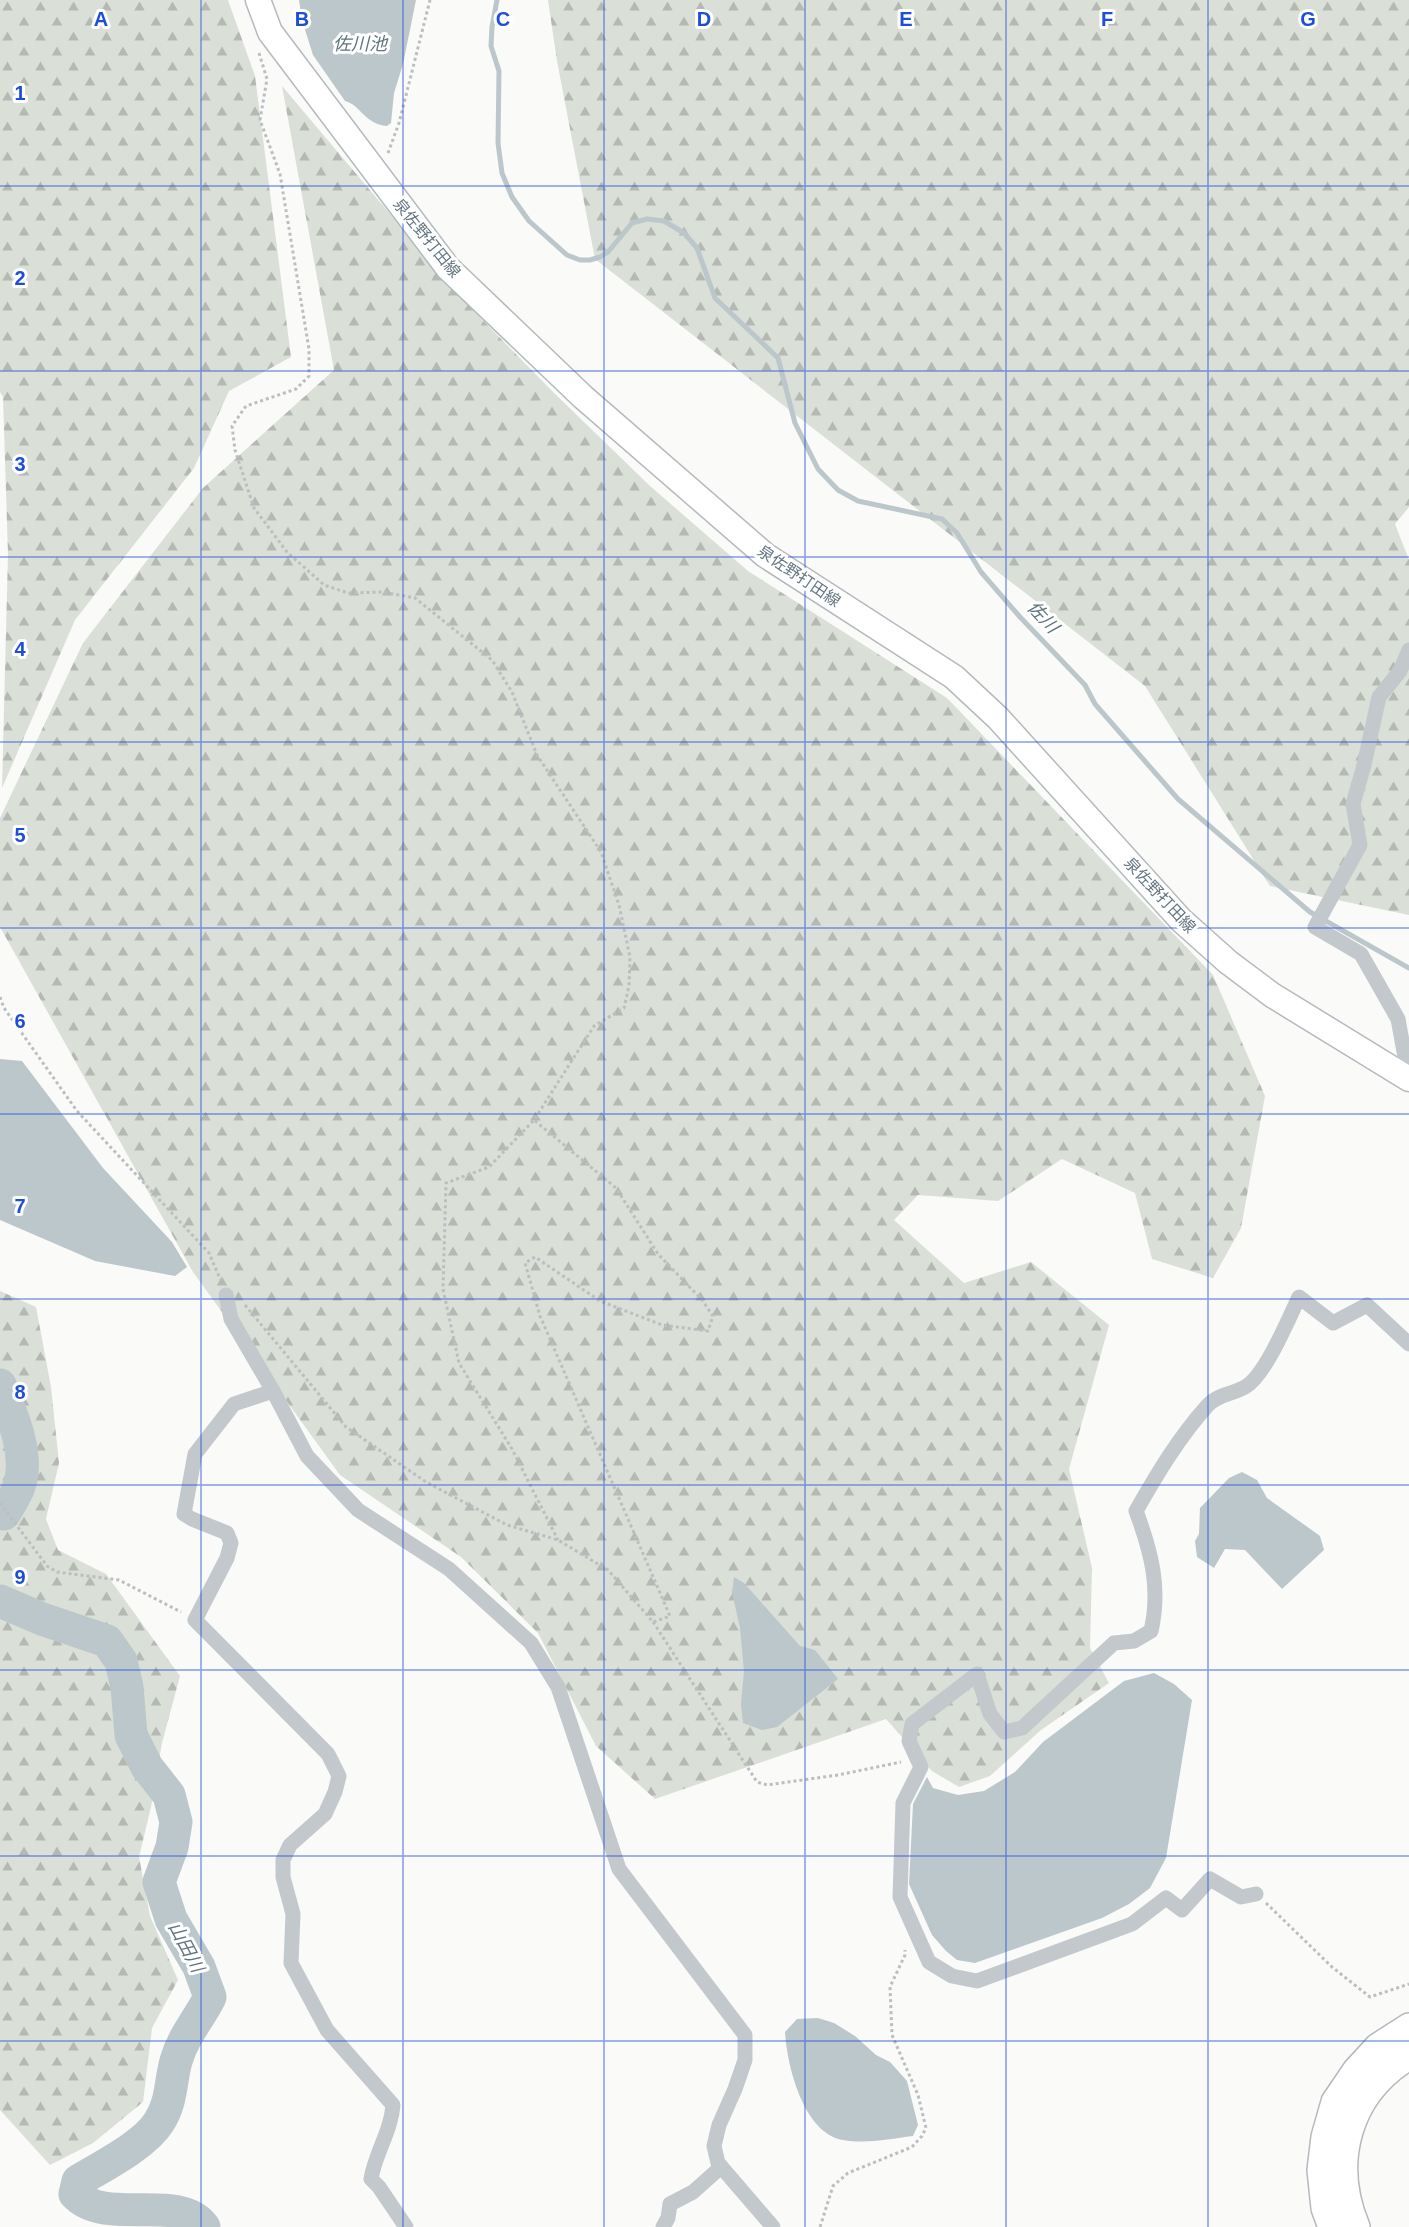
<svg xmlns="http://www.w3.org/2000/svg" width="1409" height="2227" font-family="Arial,'Noto Sans JP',sans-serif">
<defs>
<pattern id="forest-firs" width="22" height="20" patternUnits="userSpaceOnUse" patternTransform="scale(1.5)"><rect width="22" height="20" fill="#dadfd7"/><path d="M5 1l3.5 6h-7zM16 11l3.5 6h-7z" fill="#b4b9b4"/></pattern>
</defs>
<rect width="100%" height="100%" fill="#fafaf8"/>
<g fill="url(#forest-firs)">
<polygon points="0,0 228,0 255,76 291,357 229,391 194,468 75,620 2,788 8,554 3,397 0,392"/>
<polygon points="548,0 1409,0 1409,507 1395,524 1409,560 1409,915 1270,886 1145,686 595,259 557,61"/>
<polygon points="282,86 461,298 553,392 650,486 748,571 947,698 1213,975 1265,1096 1241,1228 1213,1278 1152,1259 1135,1193 1062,1159 998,1201 918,1195 894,1220 964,1283 1031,1262 1109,1325 1069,1469 1092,1568 1090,1648 1109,1683 1041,1730 990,1776 959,1787 932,1771 886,1719 655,1799 596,1746 538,1633 461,1557 340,1475 193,1272 0,927 0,818 83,643 203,488 334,370"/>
<polygon points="0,1291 36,1307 51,1387 59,1463 46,1519 58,1550 106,1574 180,1676 162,1743 151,1807 139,1857 150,1916 178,1980 152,2028 143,2102 93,2143 50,2165 0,2110"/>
</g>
<g fill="#bbc7cb">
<path d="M299 0H416L403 64 394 93 391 123 387 126C364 124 361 105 345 101L313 55 302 20Z"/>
<polygon points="0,1059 22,1061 103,1168 172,1242 187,1267 175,1276 95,1261 0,1220"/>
<polygon points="1242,1472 1257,1480 1267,1498 1320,1536 1324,1550 1282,1589 1245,1550 1225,1549 1214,1568 1197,1557 1195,1541 1199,1534 1200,1508 1229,1478"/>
<polygon points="734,1577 744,1583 800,1646 815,1650 838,1679 777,1727 762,1730 743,1723 741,1704 744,1671 740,1628 732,1592"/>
<polygon points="1154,1673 1174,1684 1192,1700 1166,1858 1150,1888 1129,1904 1102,1918 975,1963 957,1960 946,1951 932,1935 909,1884 913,1804 927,1777 933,1788 958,1795 984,1791 1015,1772 1043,1742 1124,1681"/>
<path d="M818 2018 834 2023 855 2036 876 2055 890 2062 907 2081 918 2125 913 2136C890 2139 866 2144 843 2140 803 2133 787 2065 785 2032L797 2019Z"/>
</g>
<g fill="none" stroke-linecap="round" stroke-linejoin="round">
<polyline stroke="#bbc7cb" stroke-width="5" points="497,0 492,27 491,46 499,71 498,143 502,173 512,197 529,221 567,255 580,260 590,260 600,257 608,252 632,223 647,219 664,221 684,233 697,248 715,298 778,358 795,423 818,469 838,490 858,501 942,519 957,533 981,572 1020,617 1085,685 1095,704 1178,799 1310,912 1409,968"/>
<g stroke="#bbc7cb" stroke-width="33">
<path d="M0 1385C12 1415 31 1457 18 1489 14 1498 9 1506 4 1514L0 1513"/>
<path d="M0 1601 42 1619 107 1641 121 1661 127 1687 131 1735 147 1767 169 1795 176 1822 172 1847 159 1882 171 1919 199 1967 210 1997C199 2019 183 2036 176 2061 170 2083 172 2102 159 2122 145 2145 101 2167 78 2181L75 2194C106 2227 179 2192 204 2227"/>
</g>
<defs>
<polyline id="primary" points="258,0 270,32 448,268 583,397 765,555 954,677 998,718 1181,920 1228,962 1272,995 1409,1079"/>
<g id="motorway">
<polyline points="1332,2227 1325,2208 1321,2170 1325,2137 1335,2102 1356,2071 1378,2047 1409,2027"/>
<path d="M1356 2227C1329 2162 1347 2093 1409 2056"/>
</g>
</defs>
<use href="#primary" stroke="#b5babe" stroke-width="27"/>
<use href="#motorway" stroke="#b4b9bd" stroke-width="30"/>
<g stroke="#bbbfc2" stroke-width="3" stroke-dasharray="3 3" stroke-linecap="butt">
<polyline points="259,53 267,79 260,120 280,174 309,349 309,376 296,389 246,406 232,426 235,450 254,508 287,552 324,585 348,593 383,592 415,598 492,660 512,692 537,755 601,852 619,905 630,957 629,986 624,1008 594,1026 534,1120 489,1167 446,1183 443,1289 459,1363 512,1449 558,1540"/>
<polyline points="388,153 399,123 430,0"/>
<polyline points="0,997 4,1008 77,1111 209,1253 221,1281"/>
<polyline points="245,1305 346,1427 426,1482 507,1525 558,1540 608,1570 653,1622 670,1616 540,1316 525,1263 535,1257 600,1301 662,1325 708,1331 713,1316 702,1300 658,1254 616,1188 534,1120"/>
<polyline points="0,1503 47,1566 57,1572 119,1580 181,1612"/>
<polyline points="653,1622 757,1782 767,1785 838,1775 901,1762"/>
<polyline points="1266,1903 1332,1967 1370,1997 1409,1984"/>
<polyline points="820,2227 833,2186 848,2173 912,2147 922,2136 926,2128 918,2095 892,2035 890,1987 905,1955 905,1950"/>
</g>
<g stroke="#c3c8cc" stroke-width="15">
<polyline points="1409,650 1400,671 1379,697 1364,765 1353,804 1360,845 1315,927 1361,954 1398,1019 1409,1079"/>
<polyline points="226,1295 231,1319 273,1391 307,1456 358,1510 449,1569 531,1643 558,1687 619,1869 745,2035 745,2060 735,2089 719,2125 714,2146 718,2163 773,2227"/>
<path d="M273 1391 234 1404 195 1454 184 1514 192 1519 227 1533 231 1543 227 1558 195 1620 328 1754 339 1776 335 1792 325 1814 290 1845 283 1860V1877L293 1914 291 1963 327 2030 393 2105C391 2132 375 2153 371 2179L379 2187 406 2227"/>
<path d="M1256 1894 1241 1897 1210 1879 1182 1910 1166 1898 1132 1924 977 1981 952 1976 929 1962 900 1897 903 1803 921 1767 909 1741 912 1724 977 1674 990 1714 1004 1732 1022 1728 1114 1643 1134 1641 1151 1631C1161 1588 1151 1551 1136 1511 1157 1474 1179 1437 1208 1405 1218 1394 1233 1394 1245 1387 1265 1376 1288 1320 1299 1297L1333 1323 1367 1305 1409 1344"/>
<polyline points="663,2227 668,2218 670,2204 693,2192 721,2167"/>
</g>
<use href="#primary" stroke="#fff" stroke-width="24"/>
<use href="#motorway" stroke="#fff" stroke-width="27"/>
</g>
<path fill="none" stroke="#1d4ed8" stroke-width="1.5" stroke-opacity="0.55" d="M201 0V2227M403 0V2227M604 0V2227M805 0V2227M1006 0V2227M1208 0V2227M0 186H1409M0 371H1409M0 557H1409M0 742H1409M0 928H1409M0 1114H1409M0 1299H1409M0 1485H1409M0 1670H1409M0 1856H1409M0 2041H1409"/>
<g text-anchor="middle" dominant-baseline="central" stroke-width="6" stroke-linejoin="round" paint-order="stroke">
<g font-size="16" fill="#657683" stroke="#fff">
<text transform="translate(427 238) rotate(51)">泉佐野打田線</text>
<text transform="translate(799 576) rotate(34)">泉佐野打田線</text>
<text transform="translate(1160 895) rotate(47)">泉佐野打田線</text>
</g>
<g font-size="18" font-style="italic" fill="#60757c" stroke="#fff">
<text x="360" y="44">佐川池</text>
<text transform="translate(1043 617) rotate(47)">佐川</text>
<text transform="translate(186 1947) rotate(62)">山田川</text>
</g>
</g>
<g font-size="20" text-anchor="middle" font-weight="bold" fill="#1d4ed8" stroke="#fff" stroke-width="6" stroke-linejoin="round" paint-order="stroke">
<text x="101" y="26">A</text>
<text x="302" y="26">B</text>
<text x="503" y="26">C</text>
<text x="704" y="26">D</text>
<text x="906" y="26">E</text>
<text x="1107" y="26">F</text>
<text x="1308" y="26">G</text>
<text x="20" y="100">1</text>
<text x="20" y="285">2</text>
<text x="20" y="471">3</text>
<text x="20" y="656">4</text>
<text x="20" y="842">5</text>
<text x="20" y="1028">6</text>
<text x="20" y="1213">7</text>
<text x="20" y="1399">8</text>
<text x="20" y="1584">9</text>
</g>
</svg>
